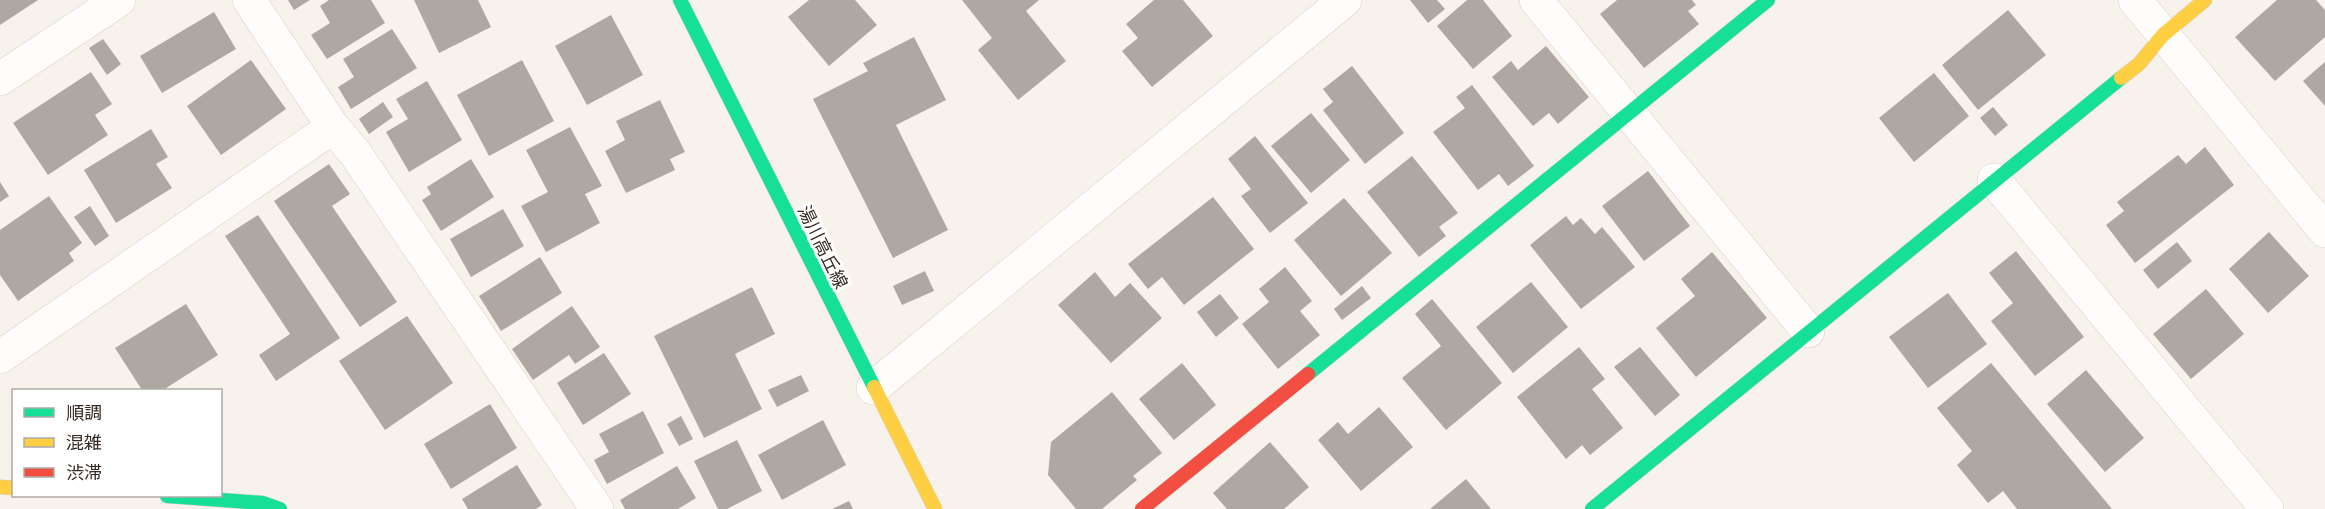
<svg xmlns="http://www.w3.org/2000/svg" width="2325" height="509" font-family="'Titillium Web','Noto Sans JP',sans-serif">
<rect width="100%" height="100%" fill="#f8f2ed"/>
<g fill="#afa8a2">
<polygon points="0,0 38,0 0,25"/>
<polygon points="288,0 310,0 294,10"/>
<polygon points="329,0 371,0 385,23 327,59 311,35 330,23 320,6"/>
<polygon points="414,0 478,0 491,27 439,53"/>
<polygon points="809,0 855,0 877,25 829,66 788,17"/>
<polygon points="962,0 1039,0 1026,11 1066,61 1018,100 978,50 992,38"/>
<polygon points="1154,0 1183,0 1213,36 1152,87 1122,51 1138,38 1126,24"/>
<polygon points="1410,0 1437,0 1445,9 1428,23"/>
<polygon points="1467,0 1483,0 1512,36 1473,69 1437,26"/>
<polygon points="1617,0 1692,0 1696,5 1688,11 1699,24 1644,68 1600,14"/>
<polygon points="2277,0 2316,0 2325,10 2325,37 2275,81 2235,37"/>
<polygon points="2008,10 2046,55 1978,110 1942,65"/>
<polygon points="214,12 236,49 162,93 140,56"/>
<polygon points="611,15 643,75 587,105 555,46"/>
<polygon points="392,29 417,68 351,109 338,87 354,77 343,59"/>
<polygon points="914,37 946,100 896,125 948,230 893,258 813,99 868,71 863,63"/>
<polygon points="103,39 121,64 107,75 89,48"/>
<polygon points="1546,46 1589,97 1558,124 1549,113 1533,126 1492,77 1511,61 1518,70"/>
<polygon points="251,60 286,109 221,155 187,106"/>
<polygon points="522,60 554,121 489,156 457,95"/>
<polygon points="2325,62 2325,106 2303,81"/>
<polygon points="1352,66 1404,133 1365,164 1323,110 1333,102 1323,89"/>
<polygon points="91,72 112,104 95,115 108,135 48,175 13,123"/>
<polygon points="1934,73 1969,116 1914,162 1879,118"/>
<polygon points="427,81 462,140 409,172 386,132 408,119 396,99"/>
<polygon points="1472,85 1534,166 1508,186 1499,174 1478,190 1433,132 1465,108 1456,97"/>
<polygon points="660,100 685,152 670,159 675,170 626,193 605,151 625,140 616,121"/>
<polygon points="383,102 393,117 369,134 359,119"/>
<polygon points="1993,107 2008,125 1995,136 1980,118"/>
<polygon points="1311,113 1350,160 1311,193 1271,146"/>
<polygon points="570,127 602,186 585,194 600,223 546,252 521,206 548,192 526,150"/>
<polygon points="151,129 168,157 156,164 172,188 116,223 84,170"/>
<polygon points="1255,136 1308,203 1270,233 1241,196 1251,189 1228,159"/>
<polygon points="2205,147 2234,185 2135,263 2106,225 2124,211 2117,202 2178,155 2186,164"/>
<polygon points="1412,156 1458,213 1439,227 1446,236 1419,257 1367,192"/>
<polygon points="471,159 494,197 441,231 422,200 431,194 427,187"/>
<polygon points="329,164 350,194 332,206 397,302 360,327 274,201"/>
<polygon points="1648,171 1690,226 1644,261 1602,206"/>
<polygon points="0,182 9,196 0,202"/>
<polygon points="49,196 82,243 69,253 74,261 18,301 0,275 0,230"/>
<polygon points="1213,197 1254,249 1184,305 1162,277 1148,289 1128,264"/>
<polygon points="1344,198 1392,253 1341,296 1294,240"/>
<polygon points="90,206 109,236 95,246 74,217"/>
<polygon points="503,209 524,246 471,277 450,239"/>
<polygon points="258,215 340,338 276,381 259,355 290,334 225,236"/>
<polygon points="1566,216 1573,225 1581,218 1595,234 1602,227 1635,267 1581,309 1530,245"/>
<polygon points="2269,232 2309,276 2268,313 2229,269"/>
<polygon points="2177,242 2192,261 2158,289 2143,270"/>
<polygon points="2016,251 2084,337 2035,376 1991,321 2013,303 1989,273"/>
<polygon points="1712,252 1767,318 1696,377 1656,328 1695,296 1681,279"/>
<polygon points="540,257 562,293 501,331 479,296"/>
<polygon points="1285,267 1312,301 1300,311 1320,335 1278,369 1242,324 1269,302 1259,289"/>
<polygon points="925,271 934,291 902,305 893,286"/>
<polygon points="1095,272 1115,297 1130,283 1162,318 1111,363 1058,305"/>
<polygon points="1531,282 1568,327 1513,373 1476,327"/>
<polygon points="1362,286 1371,298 1342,320 1334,309"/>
<polygon points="752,287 775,334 735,354 762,409 704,438 654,336"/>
<polygon points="2206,289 2244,334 2191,379 2153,334"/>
<polygon points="1948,293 1987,344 1928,388 1889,337"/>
<polygon points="1220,294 1239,318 1216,337 1197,312"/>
<polygon points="1432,299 1502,383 1446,430 1402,378 1441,346 1415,314"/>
<polygon points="186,304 218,355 163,390 142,390 115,348"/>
<polygon points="572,306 600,347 575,364 569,355 533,380 512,349"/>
<polygon points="407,316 453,383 385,430 339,361"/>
<polygon points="1579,347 1605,379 1592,389 1623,428 1590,455 1582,445 1566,459 1517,397"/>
<polygon points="1640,347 1680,395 1655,416 1614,367"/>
<polygon points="604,353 631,394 583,425 557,383"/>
<polygon points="1182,363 1216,405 1174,440 1139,399"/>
<polygon points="1991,363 2112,509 2017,509 2003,491 1988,503 1957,465 1972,451 1937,408"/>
<polygon points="2086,370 2144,438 2105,472 2047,404"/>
<polygon points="801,375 809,391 777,407 768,390"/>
<polygon points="1112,392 1162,453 1133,476 1137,480 1102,509 1076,509 1048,475 1051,442"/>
<polygon points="490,404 517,448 451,489 424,444"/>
<polygon points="1379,407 1413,447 1361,491 1318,440 1338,422 1348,434"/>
<polygon points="643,411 664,453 607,484 594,460 609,452 599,434"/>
<polygon points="681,416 693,439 679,446 667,424"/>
<polygon points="823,420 846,465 782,500 758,455"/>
<polygon points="737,440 762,491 727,509 718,509 694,461"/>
<polygon points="1270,442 1309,487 1284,509 1227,509 1213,493"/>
<polygon points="517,465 542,505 536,509 468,509 462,499"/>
<polygon points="677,466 696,498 678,509 625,509 620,500"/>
<polygon points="1466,479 1491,509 1430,509"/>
<polygon points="849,501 853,509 832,509"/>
</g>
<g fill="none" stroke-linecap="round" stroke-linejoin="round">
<defs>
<g id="street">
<polyline points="249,0 333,127 355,153 597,509"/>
<polyline points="1536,0 1808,331"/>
<polyline points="2135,0 2325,231"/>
<polyline points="0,79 119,0"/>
<polyline points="1994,180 2267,509"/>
<polyline points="0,357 333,127"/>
<polyline points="873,388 1345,0"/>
</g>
<g id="fast">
<polyline points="680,0 874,387"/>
<polyline points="1308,374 1768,0"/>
<polyline points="167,496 263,503 280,509"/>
<polyline points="1592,509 2121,78"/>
</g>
<g id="slow">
<polyline points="2121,78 2139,64 2163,35 2205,0"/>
<polyline points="874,387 935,509"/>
<polyline points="0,487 14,488"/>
</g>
<polyline id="jam" points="1142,509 1308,374"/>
</defs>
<use href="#street" stroke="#d7cfca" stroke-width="34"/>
<use href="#fast" stroke="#d7cfca" stroke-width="15"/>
<use href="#slow" stroke="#d7cfca" stroke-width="15"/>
<use href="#jam" stroke="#d7cfca" stroke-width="15"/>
<use href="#street" stroke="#fefdfc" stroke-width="33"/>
<use href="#fast" stroke="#16e098" stroke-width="14"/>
<use href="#slow" stroke="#ffcf43" stroke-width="14"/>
<use href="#jam" stroke="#f24e42" stroke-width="14"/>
</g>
<g text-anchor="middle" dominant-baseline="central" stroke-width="6" stroke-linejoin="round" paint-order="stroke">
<g font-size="18" fill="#352a23" stroke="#fff">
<text transform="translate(823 247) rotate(64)">湯川高丘線</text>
</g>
</g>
<rect x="12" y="389" width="210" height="108" fill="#ffffff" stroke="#aeaaa7" stroke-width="1.5"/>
<rect x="24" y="408" width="30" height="9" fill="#16e098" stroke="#aeaaa7" stroke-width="1.5"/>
<text x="66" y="419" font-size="18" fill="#352a23">順調</text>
<rect x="24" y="438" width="30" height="9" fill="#ffcf43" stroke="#aeaaa7" stroke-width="1.5"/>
<text x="66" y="449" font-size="18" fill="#352a23">混雑</text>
<rect x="24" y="468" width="30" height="9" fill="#f24e42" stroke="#aeaaa7" stroke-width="1.5"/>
<text x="66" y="479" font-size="18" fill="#352a23">渋滞</text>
</svg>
